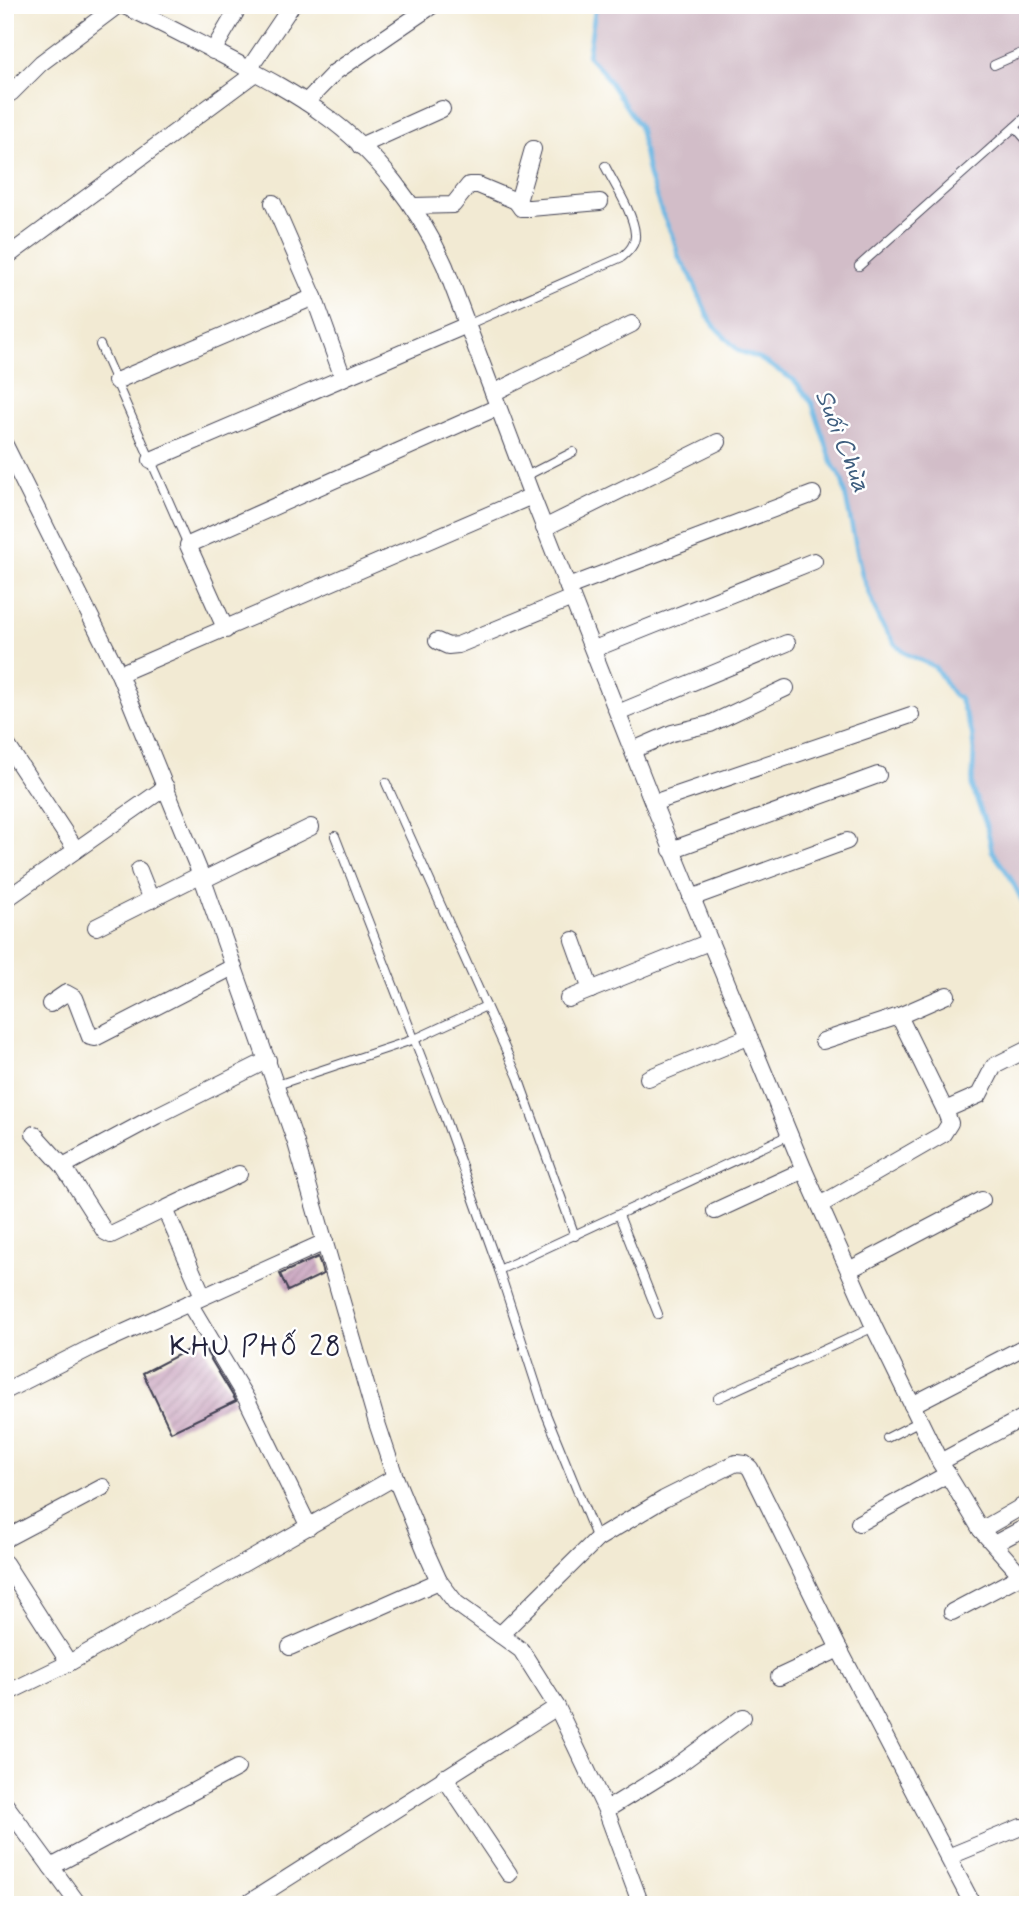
<svg xmlns="http://www.w3.org/2000/svg" width="1033" height="1910" font-family="Mynerve,sans-serif">
<defs>
<pattern id="building-hatch" width="6" height="6" patternUnits="userSpaceOnUse" patternTransform="scale(1.75)"><rect width="6" height="6" fill="#c59cb9"/><path d="M-1 1l2-2M0 6l6-6M5 7l2-2" fill="none" stroke="#a07f98"/></pattern>
</defs>
<rect width="100%" height="100%" fill="#fff"/>
<filter id="ink" filterUnits="userSpaceOnUse"><feTurbulence type="fractalNoise" baseFrequency=".0143" numOctaves="2"/><feDisplacementMap in="SourceGraphic" scale="14" xChannelSelector="R" yChannelSelector="G"/><feConvolveMatrix kernelMatrix="1 2 1 2 8 2 1 2 1" color-interpolation-filters="sRGB"/></filter>
<filter id="wash" filterUnits="userSpaceOnUse"><feTurbulence type="fractalNoise" baseFrequency=".00686" numOctaves="4" result="noise"/><feDisplacementMap in="SourceGraphic" scale="28" xChannelSelector="R" yChannelSelector="G"/><feGaussianBlur stdDeviation="1.57" result="paint"/><feColorMatrix in="noise" values="0 0 0 0 0 0 0 0 0 0 0 0 0 0 0 0 0 1.4 0 .05"/><feComposite in="paint" operator="in"/></filter>
<g filter="url(#wash)">
<rect width="100%" height="100%" fill="#f2ead3"/>
<polygon fill="#d2bdc8" points="596,5 1028,5 1028,912 1009,875 992,851 987,827 972,788 974,752 972,733 959,697 954,696 935,667 907,654 895,644 874,610 862,575 842,479 833,465 812,403 794,380 760,359 739,351 717,329 708,316 691,276 679,258 673,237 649,176 638,126 603,72 588,56"/>
<g fill="none" stroke-linecap="round" stroke-linejoin="round">
<polyline stroke="#6bb7e4" stroke-width="4.5" points="596,5 588,56 603,72 639,126 649,176 662,213 673,237 679,258 691,276 708,316 717,329 739,351 760,359 794,380 812,403 833,465 842,479 862,575 879,620 895,644 907,654 935,667 954,696 959,697 972,733 974,752 972,788 987,827 992,851 1009,875 1028,912"/>
</g>
<g id="blocks">
<g fill="url(#building-hatch)">
<polygon points="318,1257 323,1274 288,1291 280,1274"/>
<polygon points="201,1343 236,1401 171,1432 143,1373"/>
</g>
</g>
</g>
<g filter="url(#ink)">
<use href="#blocks" fill-opacity="0" stroke="#414052" stroke-width="2"/>
<g fill="none" stroke-linecap="round" stroke-linejoin="round">
<defs>
<g id="service">
<polyline points="994,65 1028,50"/>
<polyline points="1015,127 1028,142"/>
<polyline points="859,266 1028,115"/>
<path d="M467 325 622 257C629 251 636 244 635 234 634 214 614 184 605 166"/>
<polyline points="100,345 188,545"/>
<polyline points="524,477 573,452"/>
<polyline points="386,783 518,1077 575,1236"/>
<polyline points="335,836 443,1113 499,1270 544,1409 597,1539"/>
<polyline points="277,1085 415,1039 486,1006"/>
<polyline points="619,1215 658,1314"/>
<polyline points="499,1270 789,1135"/>
<polyline points="718,1398 874,1327"/>
<polyline points="887,1438 920,1421"/>
</g>
<g id="minor">
<path d="M122 5C156 20 189 38 222 55 256 73 292 91 323 114 377 152 418 207 445 266L532 496 653 803 804 1170 874 1327 940 1462 981 1530 1028 1583"/>
<polyline points="213,51 240,5"/>
<polyline points="249,69 292,5"/>
<polyline points="11,93 41,63 118,5"/>
<polyline points="306,102 335,72 433,5"/>
<polyline points="360,146 442,109"/>
<polyline points="516,201 521,208 530,208 600,202"/>
<polyline points="273,203 314,297 343,378"/>
<polyline points="413,206 453,205 469,185 478,185 516,201 519,198 533,149"/>
<polyline points="5,258 255,73"/>
<polyline points="116,381 314,297"/>
<polyline points="493,393 632,324"/>
<polyline points="5,445 119,674 203,880 296,1143 377,1423 395,1477 426,1552 439,1581 456,1603 521,1650 557,1707 606,1810 641,1905"/>
<polyline points="151,460 467,325"/>
<polyline points="544,528 718,442"/>
<polyline points="568,587 813,494"/>
<polyline points="226,630 188,545 498,407"/>
<polyline points="437,641 448,646 458,645 572,598"/>
<polyline points="594,649 814,561"/>
<polyline points="119,674 532,496"/>
<polyline points="618,713 787,643"/>
<polyline points="5,742 76,850"/>
<polyline points="633,750 672,733 710,724 786,688"/>
<polyline points="653,803 911,715"/>
<polyline points="671,850 878,775"/>
<polyline points="139,870 151,900"/>
<polyline points="203,880 311,827"/>
<polyline points="691,898 847,841"/>
<polyline points="5,900 166,787"/>
<polyline points="96,927 200,875"/>
<polyline points="573,940 591,990"/>
<polyline points="568,999 709,942"/>
<polyline points="50,1004 66,993 75,998 90,1037 95,1038 233,967"/>
<polyline points="899,1016 947,995"/>
<polyline points="823,1041 899,1016 945,1110"/>
<polyline points="648,1078 748,1037"/>
<polyline points="34,1134 63,1166 105,1232 111,1235 165,1209 203,1296"/>
<polyline points="63,1166 156,1116 268,1060"/>
<polyline points="820,1205 943,1134 950,1123 945,1110 979,1095 994,1066 1028,1049"/>
<polyline points="165,1209 239,1174"/>
<polyline points="715,1211 804,1170"/>
<polyline points="849,1270 982,1200"/>
<polyline points="189,1303 247,1400 309,1527"/>
<polyline points="5,1391 92,1347 325,1242"/>
<polyline points="912,1405 1028,1345"/>
<polyline points="940,1462 1028,1415"/>
<polyline points="859,1523 948,1474"/>
<polyline points="981,1530 1028,1503"/>
<polyline points="5,1539 103,1487"/>
<polyline points="994,1544 1028,1526"/>
<polyline points="5,1563 69,1663"/>
<polyline points="952,1612 1022,1575"/>
<polyline points="500,1635 597,1539 664,1499 736,1463 745,1464 750,1468 839,1649 973,1905"/>
<polyline points="290,1647 439,1581"/>
<polyline points="779,1677 839,1649"/>
<polyline points="5,1694 69,1663 395,1477"/>
<polyline points="444,1777 509,1874"/>
<polyline points="5,1804 79,1905"/>
<polyline points="606,1810 674,1768 743,1717"/>
<polyline points="948,1857 1021,1827"/>
<polyline points="51,1867 237,1768"/>
<polyline points="245,1905 557,1707"/>
</g>
</defs>
<use href="#service" stroke="#414052" stroke-width="10"/>
<use href="#minor" stroke="#414052" stroke-width="18"/>
<use href="#service" stroke="#fff" stroke-width="8"/>
<use href="#minor" stroke="#fff" stroke-width="16"/>
</g>
</g>
<g text-anchor="middle" dominant-baseline="central" stroke-width="5" stroke-linejoin="round" paint-order="stroke">
<g font-size="26" font-style="italic" fill="#3f5e7f" stroke="#fff">
<text transform="translate(842 441) rotate(68)">Suối Chùa</text>
</g>
<g font-size="28" letter-spacing="2" fill="#22223b" stroke="#fff">
<text x="256" y="1347">KHU PHỐ 28</text>
</g>
</g>
<rect width="1033" height="1910" fill="none" stroke="#fff" stroke-width="28"/>
</svg>
